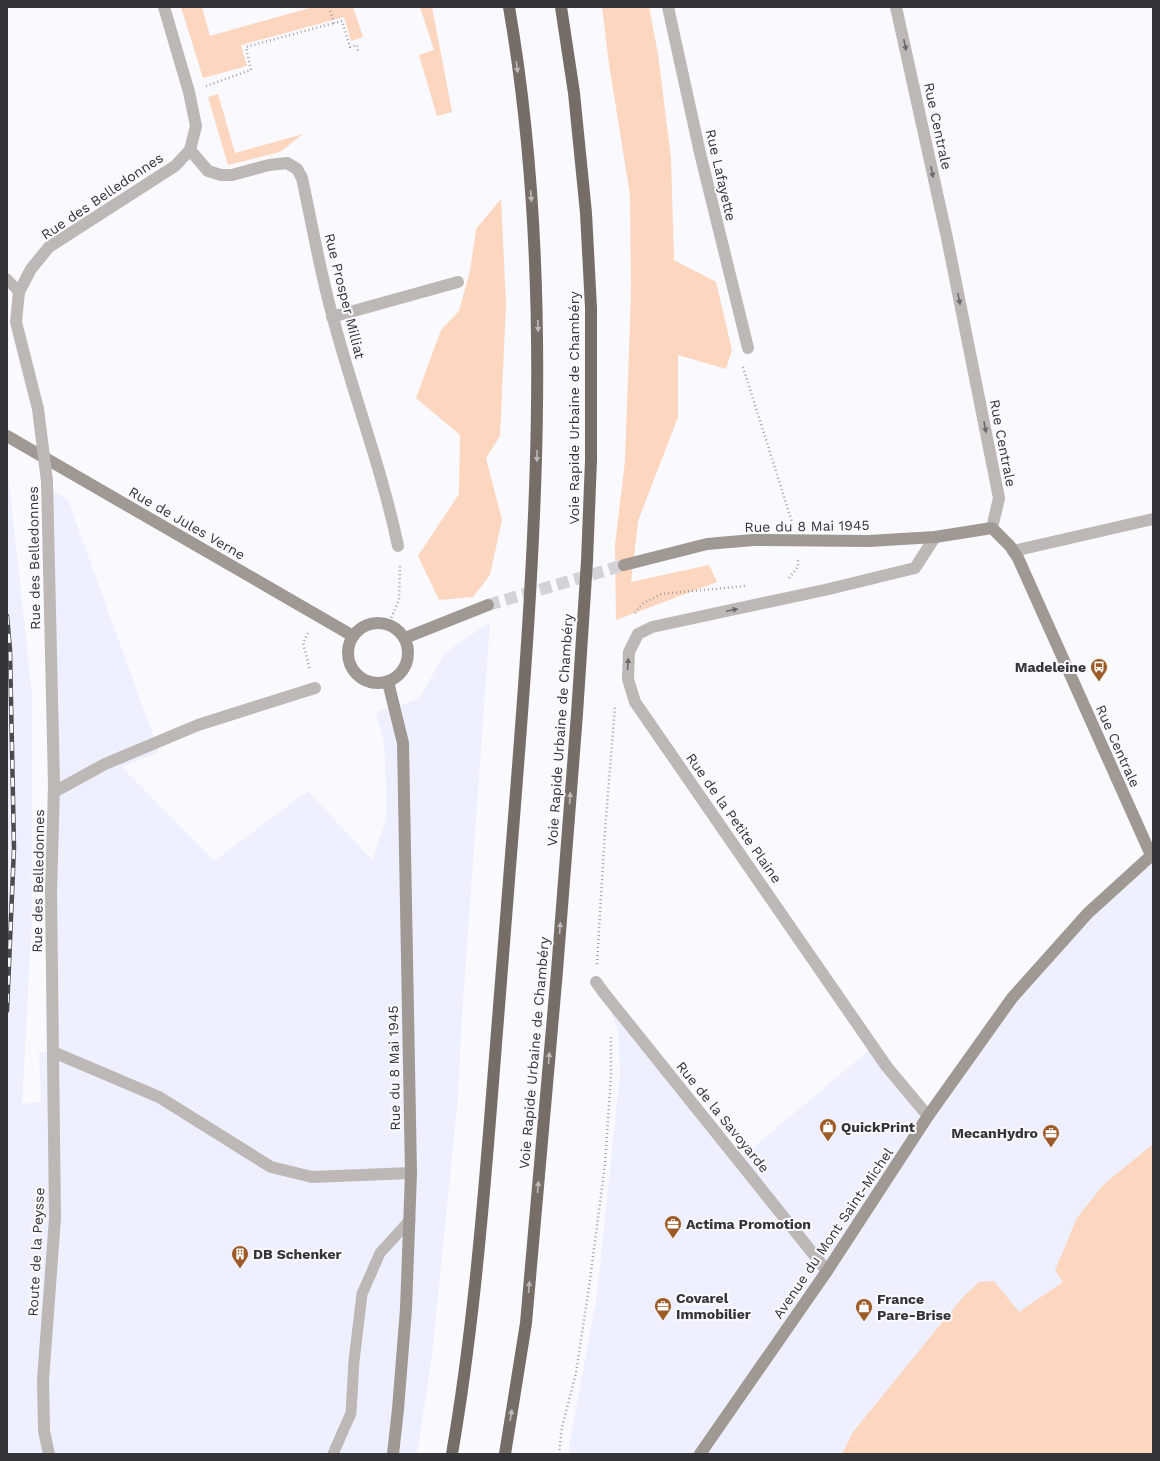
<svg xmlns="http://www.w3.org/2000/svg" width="1160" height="1461" font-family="'Work Sans',sans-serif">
<rect width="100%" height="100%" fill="#f9f9fe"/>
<g fill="#eeefff">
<polygon points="7,464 32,694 32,917 22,1104 41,1102 39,1052 53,1052 48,488 68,500 159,752 122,767 214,861 308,791 372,860 386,819 386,785 384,742 376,712 419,699 445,653 490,622 463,1001 457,1107 432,1355 417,1454 7,1454"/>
<polygon points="1153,854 1153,1144 1103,1185 1063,1282 1019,1313 994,1281 979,1283 962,1298 854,1432 842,1454 569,1454 569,1446 597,1295 620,1073 618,1031 604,993 738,1160 873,1047 928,1116 1012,998"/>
</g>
<g fill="#fcd6be">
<polygon points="181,7 202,7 210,36 313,7 353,7 363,37 351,41 344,17 241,45 247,66 203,78"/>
<polygon points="420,7 432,7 452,112 437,116 419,55 434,50"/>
<polygon points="602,7 649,7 658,54 671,159 674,260 716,282 732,350 726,369 678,355 678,417 638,521 631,582 709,565 717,582 616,620 615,545 625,461 631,294 630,195 609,64"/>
<polygon points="218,94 235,153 303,134 280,152 228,165 208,97"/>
<polygon points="501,199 506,304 500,436 486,458 502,520 490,575 473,597 439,600 418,556 459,494 460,435 416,398 441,330 459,311 470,271 476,229"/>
<polygon points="1153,1144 1153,1454 842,1454 853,1432 962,1298 979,1282 994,1281 1019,1312 1063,1282 1055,1270 1077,1218 1103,1185"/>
</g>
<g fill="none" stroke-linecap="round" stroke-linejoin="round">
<polyline stroke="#d2d2d7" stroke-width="12" stroke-dasharray="12 6" stroke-linecap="butt" points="488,605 624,565"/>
<g stroke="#a1a1a6" stroke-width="2.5" stroke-dasharray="1 3" stroke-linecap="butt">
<polyline points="329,7 334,23 342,21 350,47 357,45 358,51"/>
<polyline points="206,86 251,70 246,47 334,23"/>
<polyline points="743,367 792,522"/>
<polyline points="789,578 798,567 798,560"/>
<polyline points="635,613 642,604 661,594 745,586"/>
<polyline points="388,625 399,600 400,565"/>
<polyline points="308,633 303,643 310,670"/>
<polyline points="597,964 605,831 615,706"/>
<polyline points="559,1454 562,1427 576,1373 590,1280 605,1164 611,1076 611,1035"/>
</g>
<g stroke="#bdb8b5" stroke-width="11">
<polyline points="7,279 19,292"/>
<polyline points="333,1454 351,1413 354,1361 362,1294 380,1253 410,1220"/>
</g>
<g stroke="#bdb8b5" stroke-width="12">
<polyline points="668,7 700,153 748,348"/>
<polyline points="896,7 947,238 999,498 992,528"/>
<path d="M190 150 208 171 221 175H232L269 165 287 163 297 169 302 178C312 224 320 272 333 318 353 394 382 469 398 546"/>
<polyline points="332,317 458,282"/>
<polyline points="38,409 16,322 19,292 31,269 49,247 175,166 190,150 196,126 189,92 164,7"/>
<polyline points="47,481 54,785 51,893 55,1218 43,1380 44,1431 49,1454"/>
<polyline points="1013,551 1153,519"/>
<polyline points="54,792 105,764 198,725 315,688"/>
<polyline points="596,982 604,993 827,1271"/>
<polyline points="53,1052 159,1097 271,1167 312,1177 411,1173"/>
<polyline points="928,1116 887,1067 635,702 628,679 629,652 638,634 652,627 829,589 915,568 935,537"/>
</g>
<g stroke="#9f9893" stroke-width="12">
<polyline points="7,436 353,636"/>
<polyline points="624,565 707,544 753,540 869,541 935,537 992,528 1010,546 1018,558 1151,855"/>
<circle cx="378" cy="653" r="30"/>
<polyline points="405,638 488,605"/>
<polyline points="388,682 403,743 411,1173 406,1309 398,1409 393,1454"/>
<polyline points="700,1454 827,1271 928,1116 1012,998 1088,913 1153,854"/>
</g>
<g stroke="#776d67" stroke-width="12">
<path d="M452 1454C471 1343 481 1232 490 1120 496 1040 503 960 509 880 532 590 559 296 509 7"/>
<polyline points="505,1454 526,1323 557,971 577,714 587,561 591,460 591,308 586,213 574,93 561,7"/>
</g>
<defs>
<polyline id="rail" points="7,616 10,650 14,848 7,1011"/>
</defs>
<use href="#rail" stroke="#4b4b4f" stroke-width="4.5"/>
<use href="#rail" stroke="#f9f9fe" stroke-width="3" stroke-dasharray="9" stroke-linecap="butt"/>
<polyline stroke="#bdb8b5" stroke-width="12" points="38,409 47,481"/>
</g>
<defs><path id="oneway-solid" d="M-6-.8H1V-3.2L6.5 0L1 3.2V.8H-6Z"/></defs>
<g fill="#6b696b">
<use href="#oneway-solid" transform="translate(905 45) rotate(78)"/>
<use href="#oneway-solid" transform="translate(932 172) rotate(78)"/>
<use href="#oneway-solid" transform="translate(959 299) rotate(79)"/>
<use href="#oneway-solid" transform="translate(985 427) rotate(79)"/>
<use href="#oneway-solid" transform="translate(732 610) rotate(-12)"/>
<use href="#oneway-solid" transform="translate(628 664) rotate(-86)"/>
</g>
<g fill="#bebaba">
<use href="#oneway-solid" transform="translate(517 67) rotate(83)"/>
<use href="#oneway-solid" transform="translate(531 196) rotate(86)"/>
<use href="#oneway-solid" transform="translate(538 326) rotate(88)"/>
<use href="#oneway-solid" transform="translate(537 456) rotate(90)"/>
<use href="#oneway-solid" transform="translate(570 798) rotate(-86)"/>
<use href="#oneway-solid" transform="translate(560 928) rotate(-86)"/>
<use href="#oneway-solid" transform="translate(549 1058) rotate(-85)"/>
<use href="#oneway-solid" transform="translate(538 1187) rotate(-85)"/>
<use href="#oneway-solid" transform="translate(529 1287) rotate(-85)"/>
<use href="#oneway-solid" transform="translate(511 1415) rotate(-81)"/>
</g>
<defs>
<symbol id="bus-pin" viewBox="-11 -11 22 30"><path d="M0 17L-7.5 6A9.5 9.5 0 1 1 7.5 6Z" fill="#9d5b28" stroke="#f9f9fe"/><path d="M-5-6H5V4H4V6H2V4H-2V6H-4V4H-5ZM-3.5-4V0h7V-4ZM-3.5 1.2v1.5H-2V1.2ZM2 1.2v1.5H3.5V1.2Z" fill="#fff"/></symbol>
<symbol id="shop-pin" viewBox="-11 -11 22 30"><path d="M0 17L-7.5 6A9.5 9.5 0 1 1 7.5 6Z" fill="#9d5b28" stroke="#f9f9fe"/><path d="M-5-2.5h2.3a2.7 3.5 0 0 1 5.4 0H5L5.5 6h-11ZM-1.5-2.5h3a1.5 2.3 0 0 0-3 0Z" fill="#fff"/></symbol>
<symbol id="office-pin" viewBox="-11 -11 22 30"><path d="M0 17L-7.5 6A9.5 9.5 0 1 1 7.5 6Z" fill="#9d5b28" stroke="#f9f9fe"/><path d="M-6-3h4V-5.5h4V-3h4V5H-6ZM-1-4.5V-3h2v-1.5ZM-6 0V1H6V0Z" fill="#fff"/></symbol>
<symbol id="building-pin" viewBox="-11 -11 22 30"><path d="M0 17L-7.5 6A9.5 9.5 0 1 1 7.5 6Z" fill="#9d5b28" stroke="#f9f9fe"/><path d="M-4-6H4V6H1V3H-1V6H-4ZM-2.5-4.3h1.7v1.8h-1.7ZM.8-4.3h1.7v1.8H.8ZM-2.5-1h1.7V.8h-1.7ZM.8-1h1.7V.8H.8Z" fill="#fff"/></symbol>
</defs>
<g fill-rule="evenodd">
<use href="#bus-pin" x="1089" y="657" width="20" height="27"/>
<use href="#shop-pin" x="818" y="1117" width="20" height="27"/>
<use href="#office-pin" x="1041" y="1123" width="20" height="27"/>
<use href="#office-pin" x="663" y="1214" width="20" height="27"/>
<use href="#building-pin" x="230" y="1244" width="20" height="27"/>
<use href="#office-pin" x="653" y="1296" width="20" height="27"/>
<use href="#shop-pin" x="854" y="1297" width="20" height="27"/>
</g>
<g text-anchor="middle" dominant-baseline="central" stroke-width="4" stroke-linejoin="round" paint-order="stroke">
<g font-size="14" fill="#353539" stroke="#f9f9fe">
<text transform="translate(938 126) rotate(78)">Rue Centrale</text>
<text transform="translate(721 175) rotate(77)">Rue Lafayette</text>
<text transform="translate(102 196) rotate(-34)">Rue des Belledonnes</text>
<text transform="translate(345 296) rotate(76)">Rue Prosper Milliat</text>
<text transform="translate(574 408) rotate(-90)">Voie Rapide Urbaine de Chambéry</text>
<text transform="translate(1003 443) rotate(79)">Rue Centrale</text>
<text transform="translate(187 523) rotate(30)">Rue de Jules Verne</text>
<text transform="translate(807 526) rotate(-1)">Rue du 8 Mai 1945</text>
<text transform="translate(34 558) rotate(-91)">Rue des Belledonnes</text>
<text transform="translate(560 730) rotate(-86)">Voie Rapide Urbaine de Chambéry</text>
<text transform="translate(1118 746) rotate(66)">Rue Centrale</text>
<text transform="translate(734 818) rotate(55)">Rue de la Petite Plaine</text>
<text transform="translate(38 881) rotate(-89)">Rue des Belledonnes</text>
<text transform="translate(534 1053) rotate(-85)">Voie Rapide Urbaine de Chambéry</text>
<text transform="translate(394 1068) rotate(-91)">Rue du 8 Mai 1945</text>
<text transform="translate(723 1117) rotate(51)">Rue de la Savoyarde</text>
<text transform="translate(833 1233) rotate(-56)">Avenue du Mont Saint-Michel</text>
<text transform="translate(36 1252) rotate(-87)">Route de la Peysse</text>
</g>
<g font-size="14" font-weight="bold" fill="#353539" stroke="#f9f9fe" text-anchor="start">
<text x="1086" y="667" text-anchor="end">Madeleine</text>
<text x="841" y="1127">QuickPrint</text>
<text x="1038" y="1133" text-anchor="end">MecanHydro</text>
<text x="686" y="1224">Actima Promotion</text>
<text x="253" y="1254">DB Schenker</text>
<text x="676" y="1298">Covarel<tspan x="676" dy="16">Immobilier</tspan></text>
<text x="877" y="1299">France<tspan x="877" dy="16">Pare-Brise</tspan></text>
</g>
</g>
<rect width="1160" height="1461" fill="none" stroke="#353539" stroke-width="16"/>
</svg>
